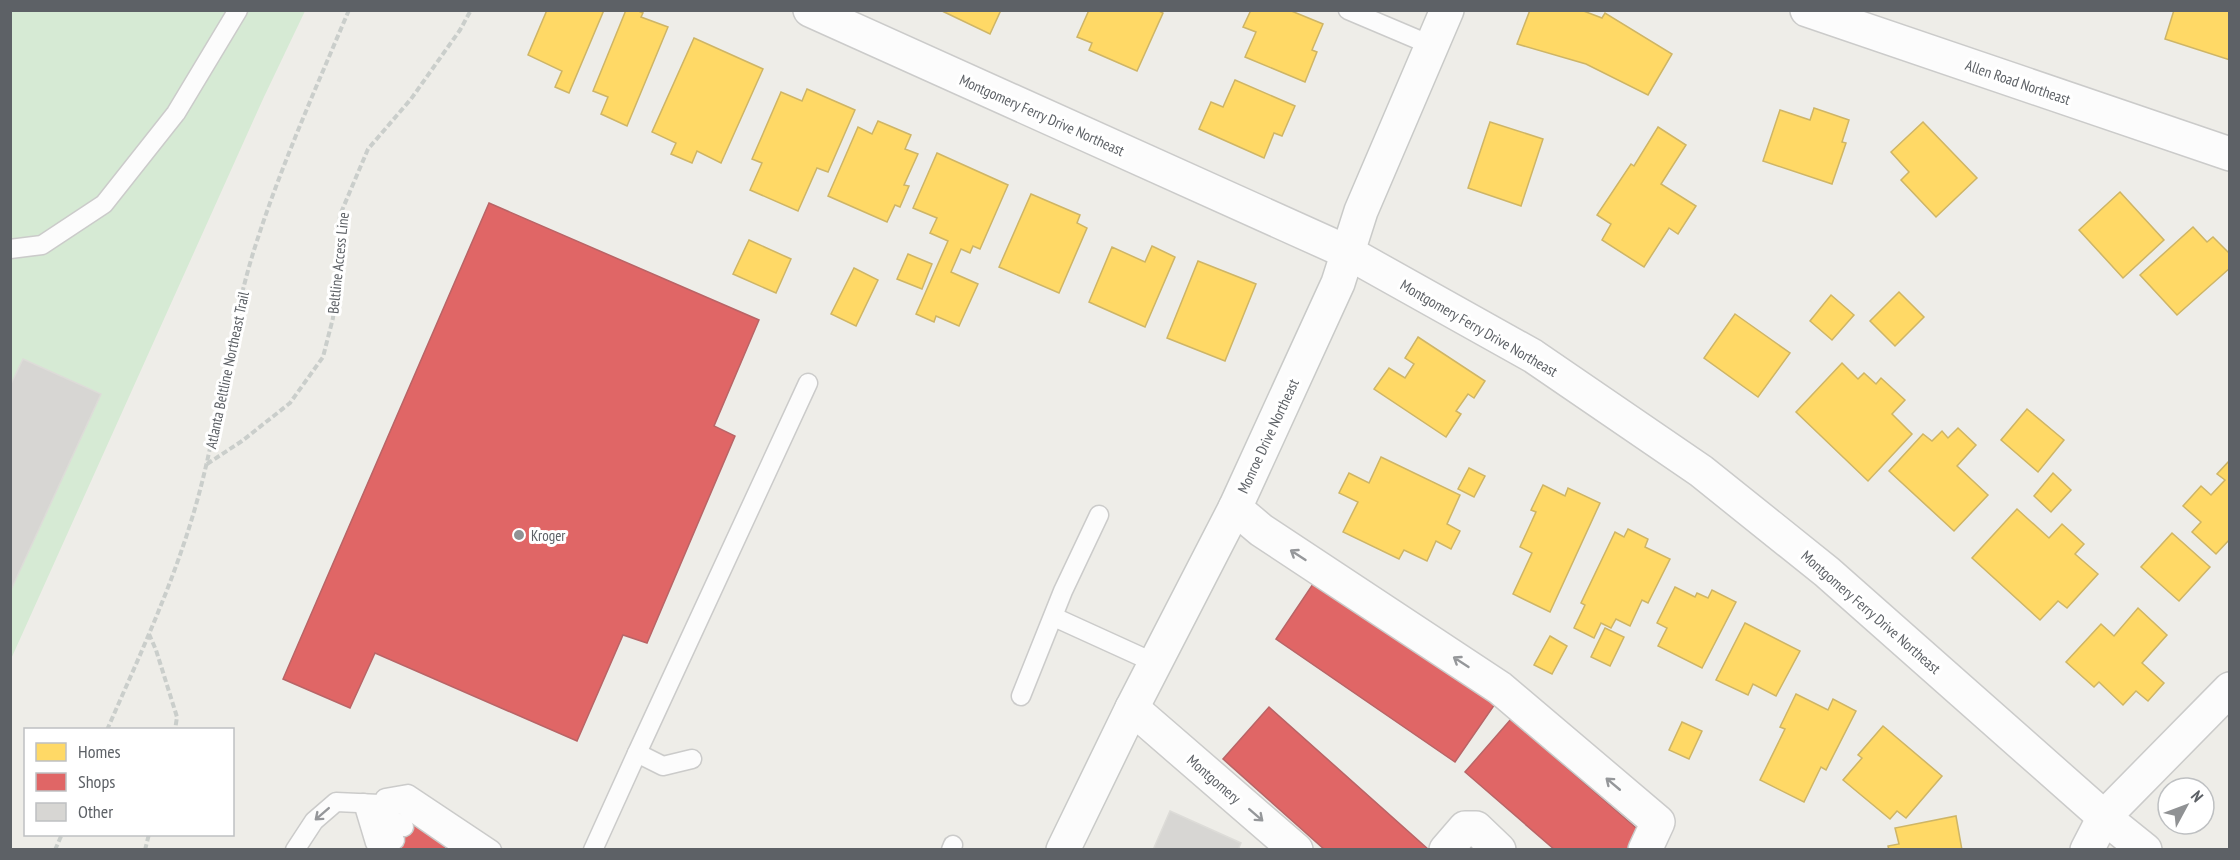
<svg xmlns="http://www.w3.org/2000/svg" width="2240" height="860" font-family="'PT Sans Narrow',sans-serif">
<rect width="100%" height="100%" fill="#eeede8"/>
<polygon fill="#d6ead4" points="11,11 305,11 263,99 11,659"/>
<g fill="#ffd966" stroke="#ceb566" stroke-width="1.5">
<polygon points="547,10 604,10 569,93 555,87 562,71 528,55"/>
<polygon points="626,10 636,10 643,13 641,17 668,27 627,126 601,114 608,97 593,91"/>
<polygon points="940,10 1001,10 990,34"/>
<polygon points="1089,10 1157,10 1163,13 1137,71 1089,50 1092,43 1077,37"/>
<polygon points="1251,10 1289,10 1323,24 1312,50 1317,52 1305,82 1245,57 1256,32 1243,27"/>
<polygon points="1530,10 1581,10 1602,18 1605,13 1672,54 1648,95 1586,64 1517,44"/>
<polygon points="2174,10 2230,11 2230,60 2165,39"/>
<polygon points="694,38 763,69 721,163 697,151 692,163 671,154 676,143 652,132"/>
<polygon points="1235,80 1295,106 1282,136 1274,133 1264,158 1199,129 1211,102 1223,107"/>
<polygon points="807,89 855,110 828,172 817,168 798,211 750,190 762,163 752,159 781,92 802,101"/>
<polygon points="1814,108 1849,120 1842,142 1846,143 1832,184 1763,161 1780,110 1810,120"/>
<polygon points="878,121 911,135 905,149 918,154 904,185 909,186 900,207 895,205 887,222 828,196 858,127 872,134"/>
<polygon points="1490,122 1543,139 1521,206 1468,188"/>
<polygon points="1923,122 1977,178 1936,217 1901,180 1909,172 1891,152"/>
<polygon points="1658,127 1686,145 1661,184 1696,206 1678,234 1669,228 1644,267 1602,240 1611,224 1597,215 1631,164 1634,166"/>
<polygon points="937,153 1008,185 980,249 973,246 970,253 961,249 951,272 978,284 959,326 936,316 934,322 916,314 948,241 930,233 937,218 913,208"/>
<polygon points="2120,192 2164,240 2123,278 2079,230"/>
<polygon points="1031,194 1080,215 1077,223 1087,228 1059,293 999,267"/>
<polygon points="2193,227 2207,242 2213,237 2230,254 2230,268 2177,315 2140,275"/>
<polygon points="749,240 791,259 776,293 733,274"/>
<polygon points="1152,246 1175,257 1145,327 1089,302 1112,247 1145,262"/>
<polygon points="908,254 932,264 922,289 897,279"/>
<polygon points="1198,261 1256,284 1225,361 1167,338"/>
<polygon points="854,268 878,280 856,326 831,314"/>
<polygon points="1899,292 1924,317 1895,346 1870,321"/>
<polygon points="1831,295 1854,315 1832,340 1810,321"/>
<polygon points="1735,314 1790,353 1758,397 1704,358"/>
<polygon points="1418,337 1485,381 1474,398 1468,394 1456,411 1461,414 1446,437 1374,389 1389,368 1405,378 1414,364 1405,358"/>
<polygon points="1842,363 1858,379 1864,373 1876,384 1881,378 1905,400 1892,414 1912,434 1868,481 1796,412"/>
<polygon points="2027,409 2064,440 2038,472 2001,440"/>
<polygon points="1958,428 1976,445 1957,466 1988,495 1954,531 1889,471 1923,434 1932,441 1942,431 1948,438"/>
<polygon points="1381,457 1460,495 1447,524 1460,531 1451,549 1436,541 1427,561 1404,550 1399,559 1343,532 1358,502 1339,493 1349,473 1369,483"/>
<polygon points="2230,460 2230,539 2216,554 2192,532 2201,522 2183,506 2201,486 2211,495 2225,480 2217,474"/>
<polygon points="1469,468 1485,476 1474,497 1458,489"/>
<polygon points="2053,473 2071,490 2051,512 2034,496"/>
<polygon points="1543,485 1565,496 1568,488 1600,503 1550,612 1513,594 1532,553 1520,547 1536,512 1531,510"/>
<polygon points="2017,509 2049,538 2062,524 2084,544 2075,554 2098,574 2067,608 2058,601 2040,620 1972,558"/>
<polygon points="1628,529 1648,539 1645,547 1670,559 1648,603 1642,600 1630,626 1616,619 1611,628 1601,623 1594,638 1574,628 1585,605 1581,603 1615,532 1624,537"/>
<polygon points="2172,533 2210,567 2179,601 2141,567"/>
<polygon points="1675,587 1695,597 1697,593 1708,598 1712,590 1736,602 1702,668 1658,646 1667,628 1657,623"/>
<polygon points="2138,608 2167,635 2142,663 2164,683 2148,701 2136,691 2123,705 2099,682 2094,687 2066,662 2101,624 2114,636"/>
<polygon points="1745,623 1800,651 1776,696 1753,684 1748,695 1716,680"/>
<polygon points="1605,628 1624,637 1610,666 1591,657"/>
<polygon points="1550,636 1567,646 1552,674 1534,665"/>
<polygon points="1796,694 1828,710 1833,699 1856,711 1826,770 1821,767 1804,802 1760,780 1785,729 1780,727"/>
<polygon points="1682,722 1702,731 1689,759 1669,750"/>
<polygon points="1883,726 1942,776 1906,818 1897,811 1890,819 1843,780 1862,758 1858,755"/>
<polygon points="1956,816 1962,850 1889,850 1888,846 1899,844 1895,828"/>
</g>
<g fill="#e06666" stroke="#b96466" stroke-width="1.5">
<polygon points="489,203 759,320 714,426 735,436 647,643 623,635 577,741 375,653 350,708 283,679"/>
<polygon points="1315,581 1495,704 1455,762 1276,639"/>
<polygon points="1269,707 1429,850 1325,850 1223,759"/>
<polygon points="1511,719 1643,834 1629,850 1555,850 1465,772"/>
<polygon points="412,815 450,840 443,850 389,850"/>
</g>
<g fill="#d7d6d3" stroke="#dddcd8" stroke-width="1.5">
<polygon points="23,359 101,394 10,592 10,386"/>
<polygon points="1170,811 1241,843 1238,850 1153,850"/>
</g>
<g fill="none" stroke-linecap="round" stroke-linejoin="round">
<defs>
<g id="lane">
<polyline points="1348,10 1433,46"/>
<polyline points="10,249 42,245 104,204 176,113 238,10"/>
<polyline points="1054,617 1155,663"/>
<polyline points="1021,696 1063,591 1099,515"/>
<polyline points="692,759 663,766 637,753 808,383"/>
<polyline points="385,798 408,794 492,850"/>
<polyline points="363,803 375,843 384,850"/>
<polyline points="367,805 404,827"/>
<polyline points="371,814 384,832 395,840"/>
<polyline points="295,850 314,821 336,802 402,805 467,850"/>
<polyline points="593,850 637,753"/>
<polyline points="951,850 953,845"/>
</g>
<g id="street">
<polyline points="810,10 1347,252 1533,356 1701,471 1827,572 2104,817 2145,850"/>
<polyline points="1807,10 2230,154"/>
<polyline points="1235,508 1261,530 1500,688 1658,822 1645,850"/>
<polyline points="1132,708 1296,850"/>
<polyline points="1446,850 1465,828 1476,828 1499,850"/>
<polyline points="2087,850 2104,817 2230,689"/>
</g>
<polyline id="secondary" points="1063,850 1132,708 1235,508 1338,283 1361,211 1447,10"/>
</defs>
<use href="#lane" stroke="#cbcbca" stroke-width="21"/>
<use href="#street" stroke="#cbcbca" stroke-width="36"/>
<use href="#secondary" stroke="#c9cac8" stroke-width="36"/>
<g stroke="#cacecb" stroke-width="4" stroke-dasharray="6 3" stroke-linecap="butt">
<polyline points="207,464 242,441 290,403 323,357 333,318 340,215 368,149 411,99 460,30 471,10"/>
<polyline points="149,634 156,650 177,717 175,730"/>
<path d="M107 730C138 659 171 589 193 515 219 429 227 337 254 250 280 168 315 90 349 10"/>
<polyline points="55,850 62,834"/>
<polyline points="145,850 149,834"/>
</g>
<use href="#lane" stroke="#fcfcfc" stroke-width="18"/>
<use href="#street" stroke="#fcfcfc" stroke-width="33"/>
<use href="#secondary" stroke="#fcfcfc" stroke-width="33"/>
</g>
<defs><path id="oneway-shaft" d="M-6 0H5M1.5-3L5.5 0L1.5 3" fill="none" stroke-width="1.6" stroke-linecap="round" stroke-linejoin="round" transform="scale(1.5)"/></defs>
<g stroke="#95979a">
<use href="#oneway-shaft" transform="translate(1298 555) rotate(-147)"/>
<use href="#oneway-shaft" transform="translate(1461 662) rotate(-147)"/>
<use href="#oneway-shaft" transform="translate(1613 784) rotate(-140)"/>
<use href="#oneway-shaft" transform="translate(322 814) rotate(139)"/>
<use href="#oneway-shaft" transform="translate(1256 815) rotate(41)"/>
</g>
<circle fill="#909294" stroke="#fff" stroke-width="2" cx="519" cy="535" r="6"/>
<g text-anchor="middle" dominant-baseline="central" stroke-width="6" stroke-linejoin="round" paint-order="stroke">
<g font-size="15" fill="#5d6166" stroke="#fff">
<text transform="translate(2018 82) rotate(19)">Allen Road Northeast</text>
<text transform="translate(1042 115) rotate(24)">Montgomery Ferry Drive Northeast</text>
<text transform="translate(338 263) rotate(-84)">Beltline Access Line</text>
<text transform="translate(1479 328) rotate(30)">Montgomery Ferry Drive Northeast</text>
<text transform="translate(227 370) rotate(-78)">Atlanta Beltline Northeast Trail</text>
<text transform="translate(1268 436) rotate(-65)">Monroe Drive Northeast</text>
<text transform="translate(1871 612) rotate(41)">Montgomery Ferry Drive Northeast</text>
<text transform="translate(1214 779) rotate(41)">Montgomery</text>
</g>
<g font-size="15" fill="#5d6166" stroke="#fff" text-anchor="start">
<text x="531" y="535">Kroger</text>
</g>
</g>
<rect width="2240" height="860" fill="none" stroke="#5d6166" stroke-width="24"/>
<rect x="24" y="728" width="210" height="108" fill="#ffffff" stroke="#bec0c2" stroke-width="1.5"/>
<rect x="36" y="743" width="30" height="18" fill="#ffd966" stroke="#bec0c2" stroke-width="1.5"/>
<text x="78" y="758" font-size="18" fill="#5d6166">Homes</text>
<rect x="36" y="773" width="30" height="18" fill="#e06666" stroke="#bec0c2" stroke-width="1.5"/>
<text x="78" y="788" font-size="18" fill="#5d6166">Shops</text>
<rect x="36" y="803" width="30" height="18" fill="#d7d6d3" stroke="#bec0c2" stroke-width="1.5"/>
<text x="78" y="818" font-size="18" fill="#5d6166">Other</text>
<g transform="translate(2186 806) rotate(49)"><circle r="28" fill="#ffffff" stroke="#bec0c2" stroke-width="1.5"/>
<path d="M0-4.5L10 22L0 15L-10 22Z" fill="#909294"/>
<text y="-9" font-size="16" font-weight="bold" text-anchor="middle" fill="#5d6166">N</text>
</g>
</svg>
